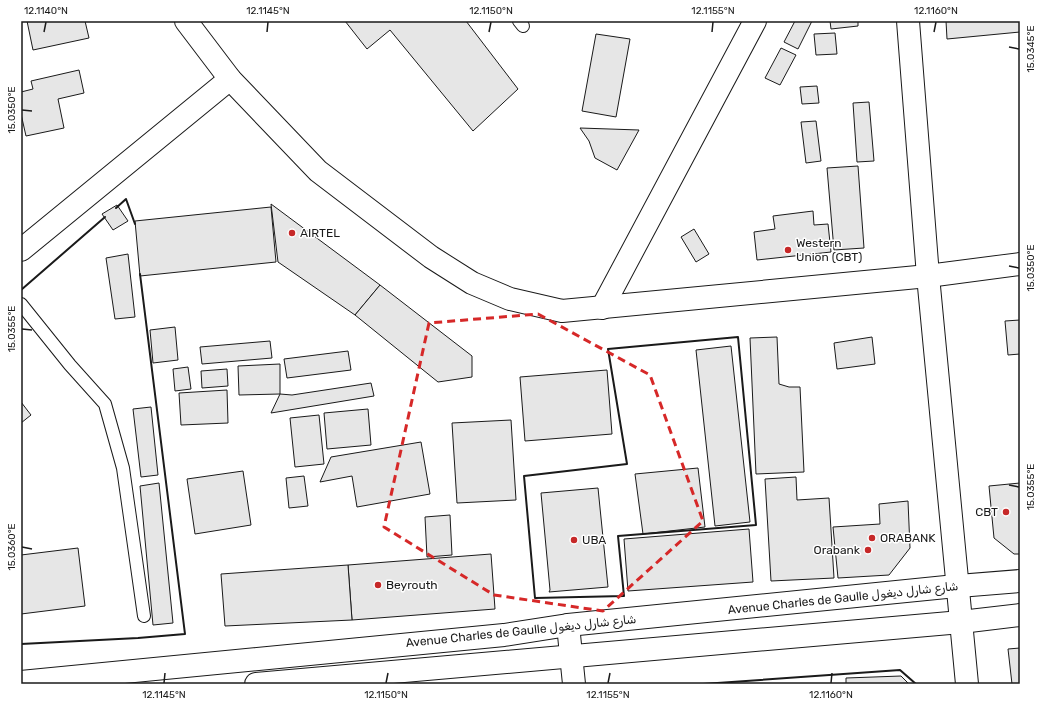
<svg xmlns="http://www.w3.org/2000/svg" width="1041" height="705" font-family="Rubik,'Noto Sans Arabic',sans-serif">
<rect width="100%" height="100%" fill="#fff"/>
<g fill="#e6e6e6" stroke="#1a1a1a">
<polygon points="27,21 85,21 89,38 33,50"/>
<polygon points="345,21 466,21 518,89 473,131 390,30 367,49"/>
<polygon points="795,21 812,21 798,49 784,42"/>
<polygon points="830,21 858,21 858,26 831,29"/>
<polygon points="946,21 1020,21 1020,32 947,39"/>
<polygon points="835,33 837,54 816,55 814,34"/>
<polygon points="596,34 630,39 616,117 582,111"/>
<polygon points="781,48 796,55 780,85 765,78"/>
<polygon points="79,70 84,93 58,99 64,128 26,136 21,114 21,92 33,89 31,81"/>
<polygon points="817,86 819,103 802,104 800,87"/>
<polygon points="869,102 874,161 857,162 853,103"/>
<polygon points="816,121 821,161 806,163 801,122"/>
<polygon points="580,128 639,130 617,170 595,158 589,141"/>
<polygon points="858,166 864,248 834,250 827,168"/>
<polygon points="271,204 380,285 355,315 278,262"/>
<polygon points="117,205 128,221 113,230 102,214"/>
<polygon points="271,207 276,262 140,276 135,221"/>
<polygon points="813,211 814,225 828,224 831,252 757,260 754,232 775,229 773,216"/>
<polygon points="694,229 709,254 696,262 681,237"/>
<polygon points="128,254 135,317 115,319 106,258"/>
<polygon points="380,285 472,356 472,377 438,382 355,315"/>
<polygon points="1020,320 1020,354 1008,355 1005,321"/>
<polygon points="175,327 178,360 153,363 150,330"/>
<polygon points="777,337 779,384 789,387 800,387 804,472 756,474 750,338"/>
<polygon points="872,337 875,364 837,369 834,343"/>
<polygon points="270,341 272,358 202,364 200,347"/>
<polygon points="731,346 750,522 715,526 696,350"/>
<polygon points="348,351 351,370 287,378 284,359"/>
<polygon points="280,364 280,394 239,395 238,366"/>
<polygon points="188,367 191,389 175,391 173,369"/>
<polygon points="227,369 228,386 202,388 201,371"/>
<polygon points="607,370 612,434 525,441 520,377"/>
<polygon points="371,383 374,396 271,413 280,394 292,395"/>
<polygon points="227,390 228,423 181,425 179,393"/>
<polygon points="21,402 31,415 21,423"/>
<polygon points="151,407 158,475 141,477 133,409"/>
<polygon points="368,409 371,445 327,449 324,413"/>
<polygon points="319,415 324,464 295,467 290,418"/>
<polygon points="511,420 516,500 457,503 452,423"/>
<polygon points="421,442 430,494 357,507 352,476 320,482 331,457"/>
<polygon points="698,468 705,527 643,534 635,474"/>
<polygon points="243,471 251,525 195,534 187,479"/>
<polygon points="304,476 308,506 289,508 286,478"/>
<polygon points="796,477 797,500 829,498 834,578 771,581 765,479"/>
<polygon points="159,483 173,623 153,625 140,486"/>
<polygon points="1020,483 1020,554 1014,554 994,538 989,486"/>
<polygon points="598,488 608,587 549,592 550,590 541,493"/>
<polygon points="908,501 910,548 889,575 838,578 833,527 880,524 879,504"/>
<polygon points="450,515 452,555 427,557 425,517"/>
<polygon points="749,529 753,582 628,591 624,539"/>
<polygon points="78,548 85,606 21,614 21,555"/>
<polygon points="491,554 495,609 352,620 348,565"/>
<polygon points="348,565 352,620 225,626 221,574"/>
<polygon points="1020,648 1020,684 1012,684 1008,649"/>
<polygon points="901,676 909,684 846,684 846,678"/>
</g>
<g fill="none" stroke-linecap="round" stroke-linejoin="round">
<defs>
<g id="service">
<polyline points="519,21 523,26"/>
<polyline points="21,304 70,365 105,404 123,468 144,616"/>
</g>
<g id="minor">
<polyline points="908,21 928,276 967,684"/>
<polyline points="602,308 755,21"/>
<polyline points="568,625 574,684"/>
</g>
<g id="tertiary">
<polyline points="186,21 230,79 318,171 431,257 472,283 510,299 562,311 928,276 1020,264"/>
<polyline points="21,250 230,79"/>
</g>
<g id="primary">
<polyline points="21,682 504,635 568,625 946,587 1020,581"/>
<polyline points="256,684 961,622 1020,615"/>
</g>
</defs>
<use href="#service" stroke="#1a1a1a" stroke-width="14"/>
<use href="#minor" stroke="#1a1a1a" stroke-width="24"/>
<use href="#tertiary" stroke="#1a1a1a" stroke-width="24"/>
<use href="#primary" stroke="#1a1a1a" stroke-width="24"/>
<use href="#service" stroke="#fff" stroke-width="12"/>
<use href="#minor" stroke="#fff" stroke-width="22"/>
<use href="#tertiary" stroke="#fff" stroke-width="22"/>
<use href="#primary" stroke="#fff" stroke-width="22"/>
<g stroke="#1a1a1a" stroke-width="2">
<polyline points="116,208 126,199 135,224"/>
<polyline points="21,290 105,217"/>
<polygon points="738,337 756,525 618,536 624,596 535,598 524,476 627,464 608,349"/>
<polyline points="21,644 138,638 185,634 140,274"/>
<polyline points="703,684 900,670 916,684"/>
</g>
</g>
<path fill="none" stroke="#d62828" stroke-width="3" stroke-dasharray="8 5" stroke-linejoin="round" d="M538 314 650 375 703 521 603 611 494 595 384 527 429 323Z"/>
<path fill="none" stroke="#1a1a1a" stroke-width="1.5" d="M44 32 46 22M267 32 268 22M489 32 491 22M712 32 713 22M934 32 936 22M1009 47 1019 49M22 110 32 111M1009 266 1019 268M22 329 32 330M1009 485 1019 487M22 547 32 549M164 683 165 673M386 683 388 673M608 683 610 673M831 683 832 673"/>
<g fill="#c62828" stroke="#fff" stroke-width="1.5">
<circle cx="292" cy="233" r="4"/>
<circle cx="788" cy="250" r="4"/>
<circle cx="1006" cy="512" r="4"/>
<circle cx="872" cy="538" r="4"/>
<circle cx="574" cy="540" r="4"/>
<circle cx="868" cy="550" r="4"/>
<circle cx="378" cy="585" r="4"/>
</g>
<g text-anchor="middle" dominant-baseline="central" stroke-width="3" stroke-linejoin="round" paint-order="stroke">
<g font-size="12" fill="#1a1a1a" stroke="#fff" text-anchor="start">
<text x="300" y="233">AIRTEL</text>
<text x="796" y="243">Western<tspan x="796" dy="14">Union (CBT)</tspan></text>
<text x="998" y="512" text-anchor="end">CBT</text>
<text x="880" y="538">ORABANK</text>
<text x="582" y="540">UBA</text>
<text x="860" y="550" text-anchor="end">Orabank</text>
<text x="386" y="585">Beyrouth</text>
</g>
<g font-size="12" fill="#1a1a1a" stroke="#fff">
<text transform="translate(843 598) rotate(-6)">Avenue Charles de Gaulle شارع شارل ديغول</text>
<text transform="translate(521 631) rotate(-6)">Avenue Charles de Gaulle شارع شارل ديغول</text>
</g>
</g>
<rect width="1041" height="705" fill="none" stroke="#ffffff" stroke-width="44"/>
<rect x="22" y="22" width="997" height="661" fill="none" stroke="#1a1a1a" stroke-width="1.5"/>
<g font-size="10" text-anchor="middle" fill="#1a1a1a">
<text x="46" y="14">12.1140°N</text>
<text x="268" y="14">12.1145°N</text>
<text x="491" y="14">12.1150°N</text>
<text x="713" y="14">12.1155°N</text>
<text x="936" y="14">12.1160°N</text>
<text transform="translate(1030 49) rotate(-90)" y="4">15.0345°E</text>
<text transform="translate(11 110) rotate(-90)" y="4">15.0350°E</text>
<text transform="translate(1030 268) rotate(-90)" y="4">15.0350°E</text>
<text transform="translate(11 329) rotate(-90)" y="4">15.0355°E</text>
<text transform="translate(1030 487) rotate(-90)" y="4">15.0355°E</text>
<text transform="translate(11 547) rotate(-90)" y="4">15.0360°E</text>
<text x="164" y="698">12.1145°N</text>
<text x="386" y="698">12.1150°N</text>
<text x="608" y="698">12.1155°N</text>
<text x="831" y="698">12.1160°N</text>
</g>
</svg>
